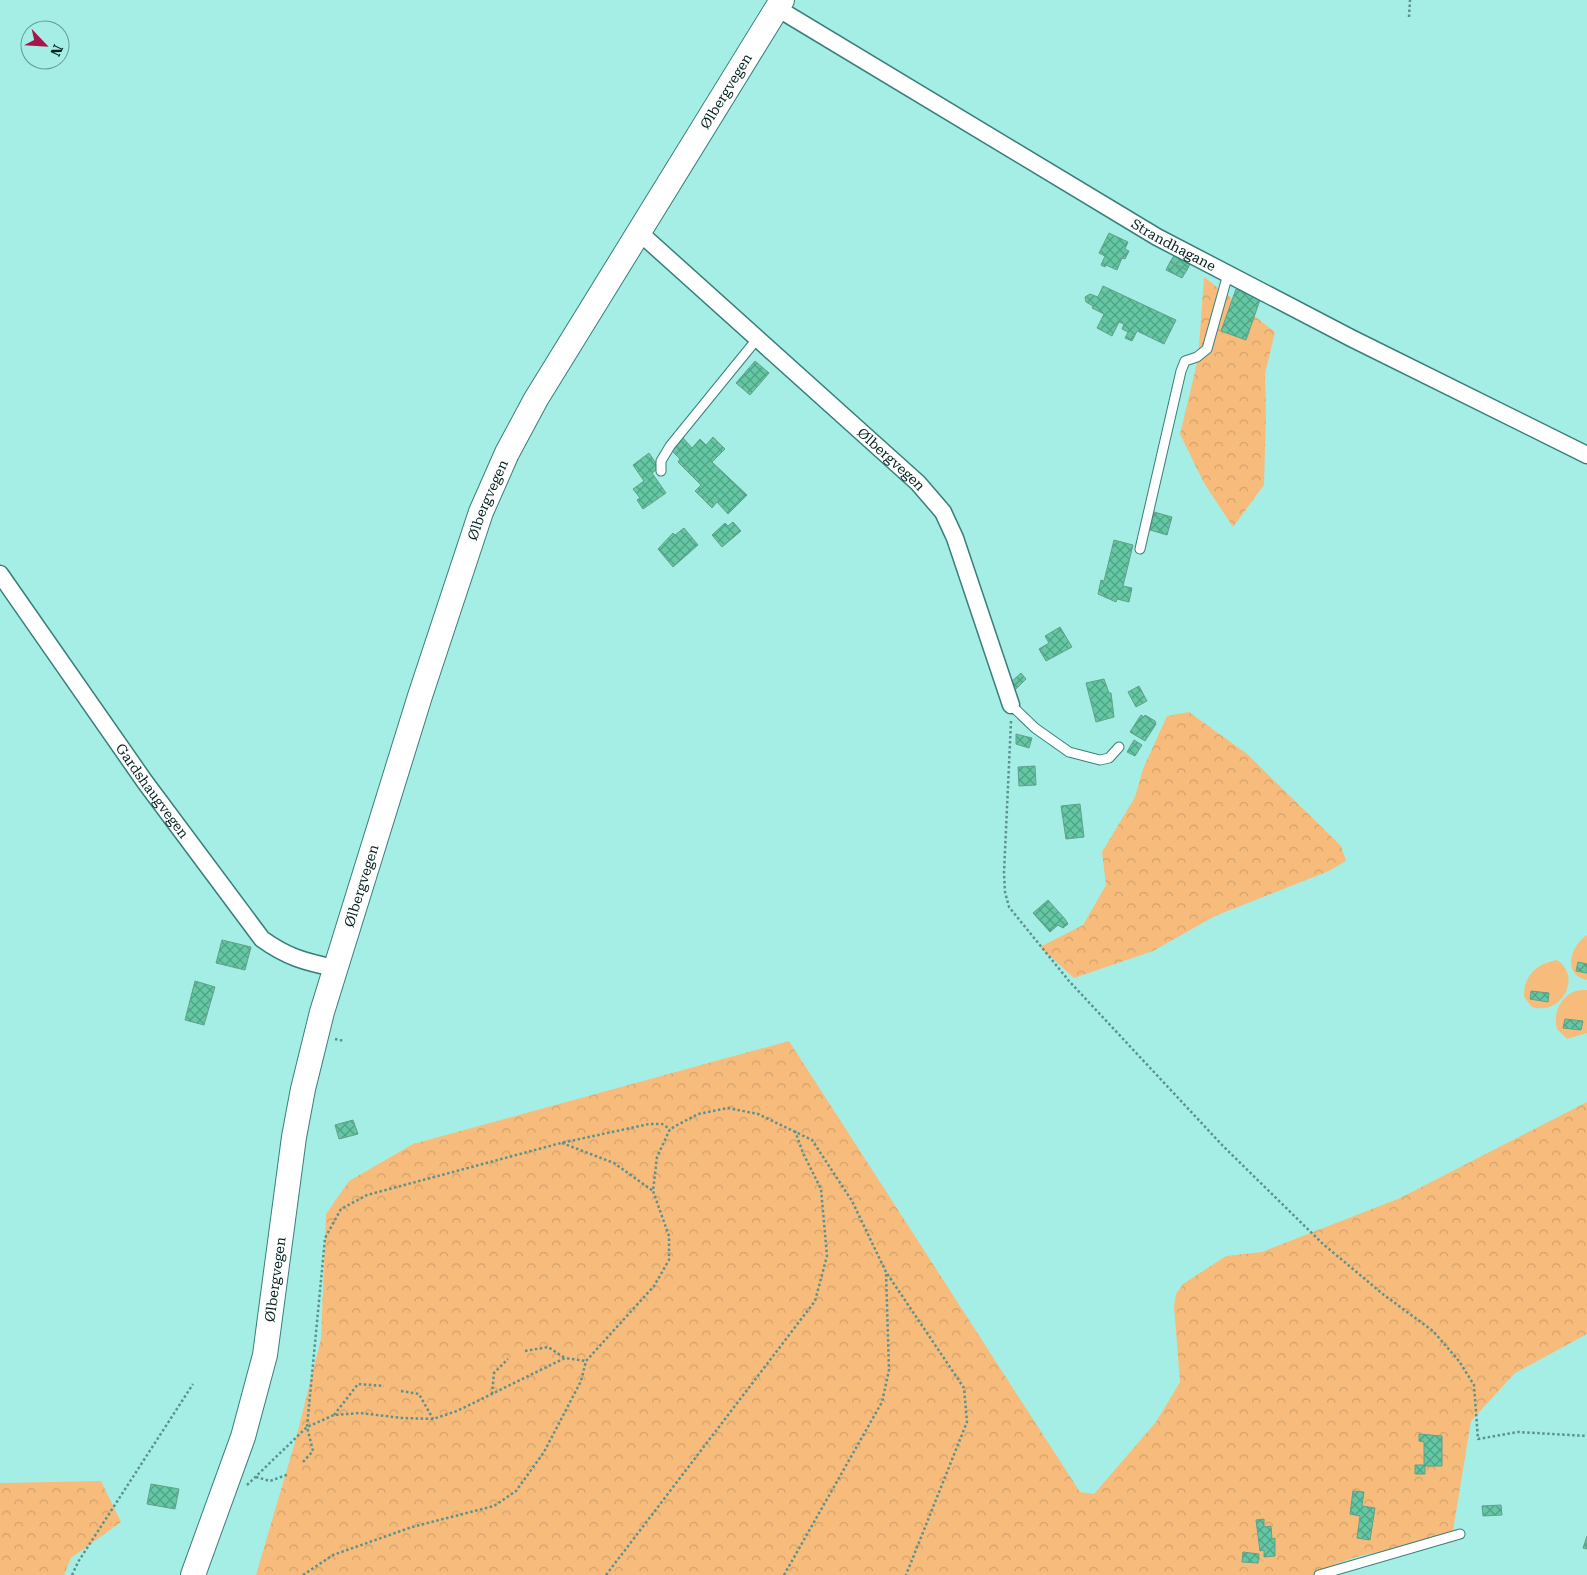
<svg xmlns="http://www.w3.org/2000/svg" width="1587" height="1575" font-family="'Roboto Serif',serif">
<defs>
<pattern id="forest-crowns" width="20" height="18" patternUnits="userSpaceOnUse" patternTransform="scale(1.25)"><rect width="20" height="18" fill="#f7bc7c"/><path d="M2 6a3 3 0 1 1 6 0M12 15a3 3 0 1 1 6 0" fill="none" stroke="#d2a16b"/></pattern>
<pattern id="building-cross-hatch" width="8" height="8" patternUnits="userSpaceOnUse" patternTransform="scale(1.25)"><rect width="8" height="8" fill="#64c8a4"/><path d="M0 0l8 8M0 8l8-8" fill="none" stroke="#50a285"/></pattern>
</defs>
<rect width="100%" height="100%" fill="#a5eee6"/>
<g fill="url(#forest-crowns)">
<polygon points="1204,277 1275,332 1265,374 1266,413 1264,485 1233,527 1204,483 1180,434 1198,359"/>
<polygon points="1189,712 1247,754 1341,846 1346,861 1329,871 1215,916 1153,951 1074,978 1040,947 1083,925 1106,885 1102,852 1135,797 1143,769 1167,716"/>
<path d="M789 1041 1080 1492 1094 1494 1156 1422 1180 1382 1174 1306 1176 1294 1183 1284 1226 1256 1262 1252 1400 1198 1587 1102V1334L1515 1373 1471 1421 1451 1543C1403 1549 1357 1549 1315 1575H256L295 1442 321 1339 326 1214 349 1181 413 1144Z"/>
<polygon points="101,1481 121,1522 71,1558 64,1575 0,1575 0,1483"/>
</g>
<g fill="#f7bc7c">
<path d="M1587 935V980C1562 975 1570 946 1587 935Z"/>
<path d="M1557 960C1583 977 1561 1016 1532 1007L1524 997C1523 976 1537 963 1557 960Z"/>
<path d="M1581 990H1587V1033L1567 1039 1557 1029C1552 1011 1563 992 1581 990Z"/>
</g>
<g fill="url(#building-cross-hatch)" stroke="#63a088">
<polygon points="1109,233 1128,242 1125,249 1129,251 1125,259 1122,258 1117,270 1106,265 1105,267 1101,265 1105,256 1099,253"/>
<polygon points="1175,254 1191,262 1187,270 1170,262"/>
<polygon points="1170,262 1187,270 1182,278 1166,270"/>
<polygon points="1103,286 1176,320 1164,344 1137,331 1132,341 1125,338 1128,332 1122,329 1124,324 1119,322 1112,336 1097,328 1104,314 1092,308 1093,306 1086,302 1085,297 1090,294 1098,297"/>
<polygon points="1236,289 1261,297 1246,340 1221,331"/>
<polygon points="755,361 769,373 750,395 736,383"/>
<polygon points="713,437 725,449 712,462 747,495 728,514 717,502 712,508 695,491 701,485 678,462 680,459 671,450 683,438 692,448 700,439 706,445"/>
<polygon points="649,453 659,468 652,473 666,493 643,509 637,500 640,498 633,489 644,481 633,465"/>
<polygon points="1154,512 1172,517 1167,535 1150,530"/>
<polygon points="733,522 741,531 722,547 712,535 725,523 728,526"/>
<polygon points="684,528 698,545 673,567 658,549 673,533 675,535"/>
<polygon points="1114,540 1133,545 1123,586 1132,588 1129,602 1117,599 1116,602 1098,594 1101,580 1104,581"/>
<polygon points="1060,627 1072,647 1046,661 1039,649 1049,643 1045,636"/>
<polygon points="1021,673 1026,679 1015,690 1011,682"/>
<polygon points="1104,679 1109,693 1111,693 1114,717 1096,722 1086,683"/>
<polygon points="1139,686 1147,701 1136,707 1128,692"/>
<polygon points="1141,715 1144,717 1145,715 1155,721 1156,724 1145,741 1130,732"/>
<polygon points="1016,734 1032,738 1029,748 1016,744"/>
<polygon points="1134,740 1142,745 1135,756 1127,752"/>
<polygon points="1035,766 1036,785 1019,786 1018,767"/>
<polygon points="1080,804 1084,837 1066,839 1061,806"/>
<polygon points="1048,900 1065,919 1068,924 1063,928 1058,925 1050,932 1033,913"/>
<polygon points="222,940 251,947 245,970 216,963"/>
<polygon points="1578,962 1587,964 1587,973 1576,971"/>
<polygon points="195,981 215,987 204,1025 185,1020"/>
<polygon points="1531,991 1549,993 1548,1002 1530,999"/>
<polygon points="1565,1019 1583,1021 1581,1030 1563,1028"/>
<polygon points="353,1120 358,1134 339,1139 335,1125"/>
<polygon points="1419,1434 1442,1436 1442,1466 1425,1466 1425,1474 1415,1474 1415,1465 1424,1465 1424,1442 1419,1441"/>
<polygon points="151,1484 179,1489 175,1509 147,1504"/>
<polygon points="1353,1491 1364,1492 1362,1506 1375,1508 1370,1540 1357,1538 1360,1516 1350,1514"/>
<polygon points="1501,1505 1502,1515 1483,1516 1482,1506"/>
<polygon points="1264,1519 1264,1527 1271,1526 1272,1539 1275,1538 1275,1556 1264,1557 1264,1550 1260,1551 1256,1520"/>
<polygon points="1587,1536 1587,1549 1583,1548"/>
<polygon points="1243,1552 1259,1554 1258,1563 1242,1562"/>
</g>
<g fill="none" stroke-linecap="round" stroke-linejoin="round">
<defs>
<g id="lane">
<polyline points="661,471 661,461 670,446 757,339"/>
<polyline points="1140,549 1181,371 1185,361 1197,357 1207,349 1228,274"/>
<polyline points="1011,705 1035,728 1069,752 1100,760 1109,758 1119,747"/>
<polyline points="1319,1575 1460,1534"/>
</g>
<g id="street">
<path id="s1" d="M777 8 1157 237 1351 338 1587 455"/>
<path id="s2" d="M640 233 918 483 943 512 955 538 1011 705"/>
<path id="s3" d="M0 574 145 782 262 939C287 957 305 962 335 968"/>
</g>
<g id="secondary">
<path id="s4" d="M193 1575 243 1437 265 1355 294 1137 303 1089 322 1012 420 696 481 512 507 453 536 399 782 0"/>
</g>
</defs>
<use href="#lane" stroke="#387f79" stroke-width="11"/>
<use href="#street" stroke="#387f79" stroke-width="19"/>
<use href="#secondary" stroke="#387f79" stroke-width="26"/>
<g stroke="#5c918c" stroke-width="2.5" stroke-dasharray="2.5 2.5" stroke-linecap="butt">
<polyline points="1409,17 1410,0"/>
<polyline points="1011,721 1004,873 1005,892 1009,907 1069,981 1223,1146 1323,1244 1384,1295 1433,1331 1459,1361 1474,1385 1478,1439 1518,1432 1587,1436"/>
<polyline points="335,1039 344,1041"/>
<polyline points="562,1143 614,1163 653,1191"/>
<polyline points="525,1351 548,1347 565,1358"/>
<polyline points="401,1391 419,1394 433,1419"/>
<polyline points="492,1394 494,1373 508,1359"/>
<polyline points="334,1415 358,1384 384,1386"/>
<polyline points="303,1462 313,1451 307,1427 325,1238 341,1209 367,1195 561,1143 649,1124 662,1124 670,1129"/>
<polyline points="256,1477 270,1481 289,1474"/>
<polyline points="247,1485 307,1427 334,1415 360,1413 402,1418 433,1419 457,1411 565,1358 586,1361"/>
<polyline points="72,1575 78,1562 193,1384"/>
<polyline points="303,1575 333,1555 412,1527 494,1506 516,1491 544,1452 581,1381 586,1361 654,1286 669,1260 669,1236 653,1191 657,1157 670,1129 698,1114 728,1108 758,1114 812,1140 852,1201 886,1272 964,1388 967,1422 906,1575"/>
<polyline points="606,1575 815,1301 827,1256 821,1189 803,1153 795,1131"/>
<polyline points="784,1575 882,1402 889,1370 886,1273"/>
</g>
<use href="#lane" stroke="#fff" stroke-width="9"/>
<use href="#street" stroke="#fff" stroke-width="16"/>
<use href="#secondary" stroke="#fff" stroke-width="24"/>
</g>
<g text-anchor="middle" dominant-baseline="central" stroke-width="5" stroke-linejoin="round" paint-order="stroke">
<g font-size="14" fill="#02201e" stroke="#a5eee6">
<text stroke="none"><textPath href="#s4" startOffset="1592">Ølbergvegen</textPath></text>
<text stroke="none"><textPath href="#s1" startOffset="462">Strandhagane</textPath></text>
<text stroke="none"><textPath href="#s2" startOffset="338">Ølbergvegen</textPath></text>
<text stroke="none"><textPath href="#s4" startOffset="1118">Ølbergvegen</textPath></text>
<text stroke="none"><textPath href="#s3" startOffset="265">Gardshaugvegen</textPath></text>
<text stroke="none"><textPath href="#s4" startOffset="712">Ølbergvegen</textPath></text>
<text stroke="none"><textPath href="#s4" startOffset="308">Ølbergvegen</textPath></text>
</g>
</g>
<g transform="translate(45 45) rotate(115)"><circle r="24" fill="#a5eee6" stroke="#649c96"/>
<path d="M0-4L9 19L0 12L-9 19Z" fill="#a9154a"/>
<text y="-8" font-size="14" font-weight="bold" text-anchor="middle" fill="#02201e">N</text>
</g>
</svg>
